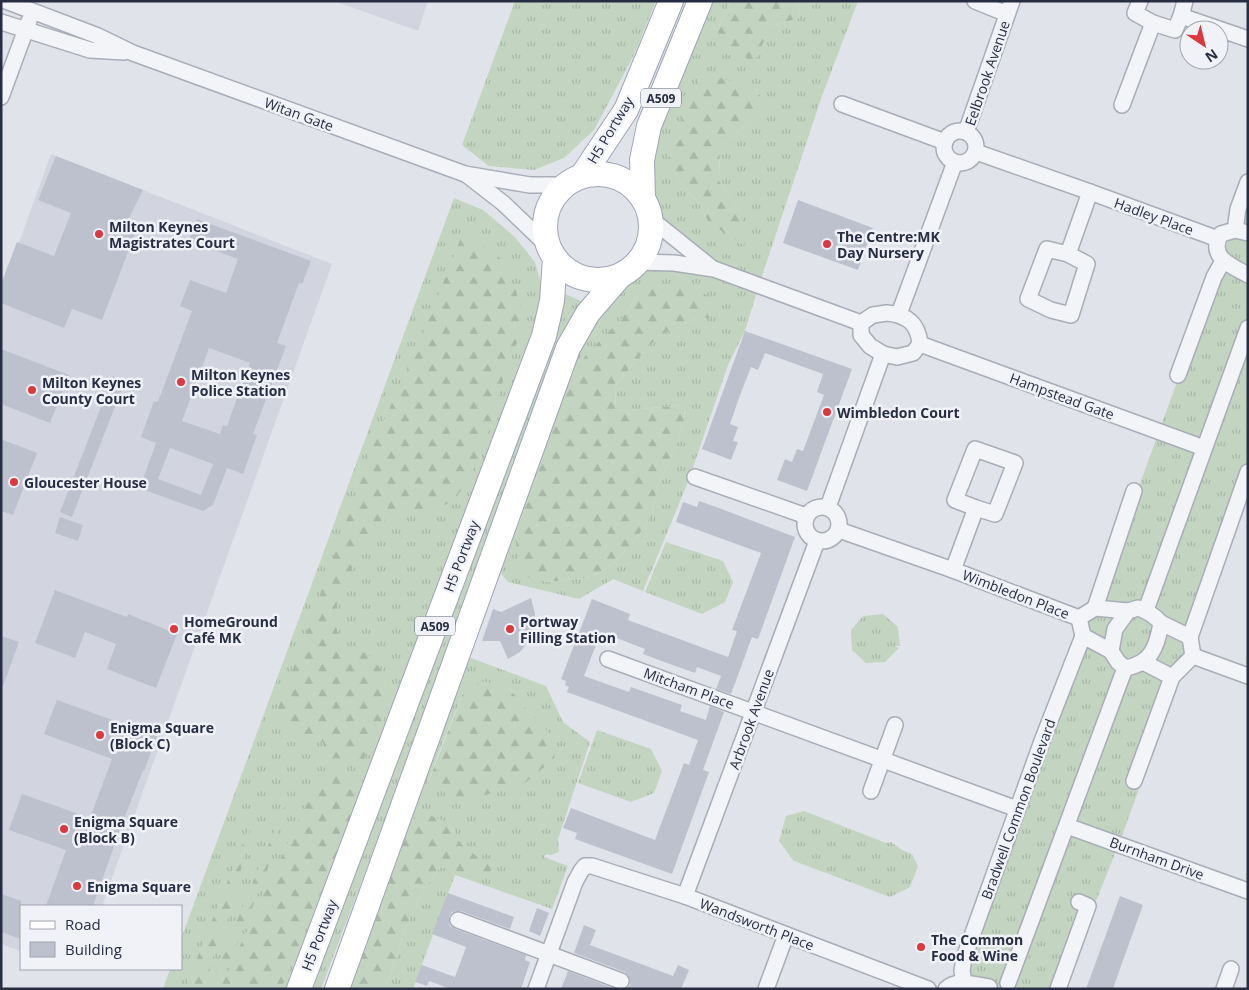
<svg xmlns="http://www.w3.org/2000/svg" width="1249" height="990" font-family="'Open Sans',sans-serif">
<defs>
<pattern id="grass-tufts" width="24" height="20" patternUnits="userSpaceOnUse" patternTransform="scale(1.25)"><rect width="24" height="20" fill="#c3d5c0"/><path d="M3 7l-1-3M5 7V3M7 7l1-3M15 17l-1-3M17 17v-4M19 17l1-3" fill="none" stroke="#a8b7a6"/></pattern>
<pattern id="forest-firs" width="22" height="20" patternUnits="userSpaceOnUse" patternTransform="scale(1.25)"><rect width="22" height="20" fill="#c3d5c0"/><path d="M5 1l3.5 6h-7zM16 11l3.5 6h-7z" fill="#a8b7a6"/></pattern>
</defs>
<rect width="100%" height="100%" fill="#e0e3ea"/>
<g fill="#d2d5e0">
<polygon points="334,1 428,1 418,31"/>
<polygon points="51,154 332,264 102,906 21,906 21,951 1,944 1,292"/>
</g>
<g fill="url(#grass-tufts)" fill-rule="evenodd">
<polygon points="515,1 656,1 634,55 594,130 564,158 534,170 489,166 462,145"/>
<path d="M700 1H730L716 37 771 26 799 18 798 1H858L822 96 759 285 745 331 728 365 688 482 643 591 613 579 579 599 508 582 491 561 568 348 630 270 638 262 712 269 651 219 648 208 642 160ZM750 121 720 147 719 181 741 213 709 223 700 205 675 175 668 149 680 139ZM642 291 696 318 659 336 633 364 615 387 616 411 684 405 685 421 676 446 657 487 652 516 635 540 615 562 592 577 547 582 515 534 538 473 554 418 622 318Z"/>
<polygon points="1248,186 1248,487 1122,836 1061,989 953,989 1095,608"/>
<polygon points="454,198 483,210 514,236 535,262 543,291 538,329 290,989 163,989 170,969 181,969 181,939"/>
<polygon points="563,293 583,302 411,750 321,989 312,989 402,742"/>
<polygon points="666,542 723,561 733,582 725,602 702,614 645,592"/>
<polygon points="883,614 898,627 900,646 895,646 899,648 885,662 866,663 852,650 851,630 863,616"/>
<path d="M471 658 546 686 563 722 590 742 558 839 559 852 551 855 546 854 544 857 568 866 552 909 455 875 413 989H384L392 971 406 927 421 894 440 867 490 878 474 855 461 844 450 823 409 821 452 669ZM507 686 530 713 428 783 441 747 462 695Z"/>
<polygon points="597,730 651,749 662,771 654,793 631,802 578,783"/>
<polygon points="804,811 886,843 891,842 902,850 912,854 918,866 910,887 890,897 794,861 779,841 786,816"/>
</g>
<g fill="url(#forest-firs)">
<polygon points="730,1 798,1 799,18 771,26 754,62 725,47 716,37"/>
<polygon points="702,73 753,87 767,104 750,121 720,147 719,181 741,213 745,246 709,223 700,205 675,175 667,149 680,139 683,106"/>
<polygon points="464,230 501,259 516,290 524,323 503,380 492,421 479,458 454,502 424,511 389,511 377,535 361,545 333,615 341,646 368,654 388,677 384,720 362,762 330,757 321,739 289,736 275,717 310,624 374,441 414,356"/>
<polygon points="679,283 692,284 714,301 711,318 696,318 659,336 633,364 615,387 616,411 684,405 685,421 676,446 657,487 652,516 635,540 615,562 592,577 547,582 520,576 515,534 538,473 554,418 585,356 622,318 642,291"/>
<polygon points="480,681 507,686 530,713 557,741 554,759 525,783 472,799 454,797 428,783 462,695"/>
<polygon points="335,773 361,792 346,830 281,989 220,989 316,782"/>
<polygon points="295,782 278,829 268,868 219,989 208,989"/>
<polygon points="426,814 450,823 461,844 492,868 490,879 440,867 421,894 406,927 392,971 384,989 347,989 409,821"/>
<polygon points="253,817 231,912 216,946 205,989 185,989"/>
</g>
<g fill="#bdc1ce" fill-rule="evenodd">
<polygon points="56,156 143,190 127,222 138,226 102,320 72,309 64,328 1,303 1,284 17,242 54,256 71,213 38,200"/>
<polygon points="798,200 873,228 858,270 783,243"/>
<path d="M197 219 311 261 302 284 299 283 277 343 286 346 253 434 257 435 243 474 227 468 213 505 203 511 147 491 142 482 156 443 141 437 154 401 158 402 192 311 180 306 190 280 226 293 238 259 189 241ZM209 348 250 363 227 426 223 425 220 434 182 421ZM170 448 213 464 201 495 158 479Z"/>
<polygon points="745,331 852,369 807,491 777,480 785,459 792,462 797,449 803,451 824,395 817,392 823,374 765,353 758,370 751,367 740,395 730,424 738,427 733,441 738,442 731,460 702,449"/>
<polygon points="1,349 69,375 50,423 1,404"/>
<polygon points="113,376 125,381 72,517 60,512"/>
<polygon points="1,439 37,453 13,515 1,511"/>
<polygon points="699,501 719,508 795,537 758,639 752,637 731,694 716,689 721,676 697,667 695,673 667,663 643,654 645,649 601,632 584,676 629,692 631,687 645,692 682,705 680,711 706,720 710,706 724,712 703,770 709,772 672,874 575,839 577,833 563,828 571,808 655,840 684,763 689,765 698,740 567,692 569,687 565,685 566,681 561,679 592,599 630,614 628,620 728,657 737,631 732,630 761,553 676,522 683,502 697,507"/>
<polygon points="60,517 83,525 78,541 55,533"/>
<polygon points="55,590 127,617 128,614 177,634 156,688 107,669 116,644 85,632 75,658 35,643"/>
<polygon points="531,598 535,614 534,626 528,642 520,652 508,659 500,641 482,641 493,609 501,612"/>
<polygon points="1,636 19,642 3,686 1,685"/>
<polygon points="57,700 157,736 144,771 143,770 120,829 93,906 46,906 66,850 9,830 22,794 90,818 112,759 44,734"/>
<polygon points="448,893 514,917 510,929 461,911 457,911 452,912 449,916 449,921 450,926 455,929 526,955 525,960 530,962 521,989 451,989 429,981 427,986 415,982 422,965 455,977 466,947 432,934"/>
<polygon points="1,894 21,901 21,939 1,932"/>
<polygon points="1120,896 1143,905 1122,963 1113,989 1086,989"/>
<polygon points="537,908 549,913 540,936 529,931"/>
<polygon points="584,925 596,930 590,945 673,976 678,965 689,970 681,989 626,989 630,985 630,980 628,975 625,972 574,953"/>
<polygon points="568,971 615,989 561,989"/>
</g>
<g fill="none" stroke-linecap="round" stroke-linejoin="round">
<defs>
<g id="minor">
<polyline points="6,1 98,36 133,53 465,174 530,185 565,185"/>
<polyline points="975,1 1007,14"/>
<polyline points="1140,1 1135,13 1153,23 1175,30 1181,16 1185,1"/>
<polyline points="1181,16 1248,39"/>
<polyline points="1,22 90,50 124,52"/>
<polyline points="1,97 29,21"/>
<polyline points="842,104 945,142"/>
<polyline points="1122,105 1153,23"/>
<circle cx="960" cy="147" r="16"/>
<polyline points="966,132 1012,1"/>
<polyline points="976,152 1090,192 1218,239"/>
<polyline points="467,175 503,203 547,245"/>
<polyline points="651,219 712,268"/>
<polyline points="1235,230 1238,209 1248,182"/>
<path d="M1248 233 1235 230 1221 234C1207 257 1232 266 1248 275"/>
<polyline points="1068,254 1047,249 1028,299 1051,310 1071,315 1087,264 1068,254 1090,192"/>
<polyline points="638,262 674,263 714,269 861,323"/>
<path d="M887 313C907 315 918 323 920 344L913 353 897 357 883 354 870 346 861 335V323L873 315Z"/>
<polyline points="899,314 955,162"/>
<polyline points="920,344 1204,448"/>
<polyline points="1178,375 1214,277 1223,261"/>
<polyline points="695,477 806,516"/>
<circle cx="822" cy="524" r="17"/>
<polyline points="828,507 883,354"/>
<polyline points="839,530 953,570 1079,618"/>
<polyline points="953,570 976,508 955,500 975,449 1015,463 995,514 976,508"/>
<polyline points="1095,608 1134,491"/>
<path d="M1138 608C1148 611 1154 615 1161 623 1157 647 1151 664 1125 668L1118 662 1111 651 1115 629 1128 611Z"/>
<polyline points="1146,610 1248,328"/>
<polyline points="1161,623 1190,637"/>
<polyline points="1111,651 1083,636 1079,618 1095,608 1128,611"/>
<polyline points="1193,656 1190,637 1248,472"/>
<polyline points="1193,656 1248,676"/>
<polyline points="608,659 1017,809"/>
<polyline points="1143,662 1172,677"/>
<polyline points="1134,781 1172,677 1193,656"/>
<polyline points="871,791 895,725"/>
<polyline points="1067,826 1248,891"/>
<polyline points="685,896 817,541"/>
<polyline points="458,920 621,981"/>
<polyline points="964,983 962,971 964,958 1042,741 1083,636"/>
<polyline points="1008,983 1125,668"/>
<polyline points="536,989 575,882 581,871 585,866 592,866 685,896 928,989"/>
<polyline points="766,989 786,935"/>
<path d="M946 989C957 978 975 985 989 987"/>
<polyline points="1058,989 1088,906 1079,902"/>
<polyline points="1224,989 1231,969"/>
</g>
<g id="primary">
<circle cx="598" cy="227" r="53"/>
<polyline points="582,176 626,110 671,1"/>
<polyline points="643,199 642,160 649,126 700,1"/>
<polyline points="299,989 544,336 552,301 555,259"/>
<polyline points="337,989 568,348 588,313 620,276"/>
</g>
</defs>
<use href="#minor" stroke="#a8adb8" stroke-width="18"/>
<use href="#primary" stroke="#9ea5b7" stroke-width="26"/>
<use href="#minor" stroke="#f3f4f8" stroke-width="15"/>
<use href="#primary" stroke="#fff" stroke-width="24"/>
</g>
<g fill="#da3a3f" stroke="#f0f2f8" stroke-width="2">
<circle cx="99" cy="234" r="5"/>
<circle cx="827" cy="244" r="5"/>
<circle cx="181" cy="382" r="5"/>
<circle cx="32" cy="390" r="5"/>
<circle cx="827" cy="412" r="5"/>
<circle cx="14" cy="482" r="5"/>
<circle cx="174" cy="629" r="5"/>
<circle cx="510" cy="629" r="5"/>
<circle cx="100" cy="735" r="5"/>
<circle cx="64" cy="829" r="5"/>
<circle cx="77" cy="886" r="5"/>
<circle cx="921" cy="947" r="5"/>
</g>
<g text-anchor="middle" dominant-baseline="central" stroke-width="5" stroke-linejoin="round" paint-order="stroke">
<g fill="#f0f2f8" stroke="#636979" stroke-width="1">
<rect x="641" y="88.5" width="40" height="19" rx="4"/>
<rect x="415" y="616.5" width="40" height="19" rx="4"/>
</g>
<g font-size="12" font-weight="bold" fill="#272e43">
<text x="661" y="98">A509</text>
<text x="435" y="626">A509</text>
</g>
<g font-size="14" fill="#272e43" stroke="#f0f2f8">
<text transform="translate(987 73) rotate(-71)">Eelbrook Avenue</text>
<text transform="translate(299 114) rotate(20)">Witan Gate</text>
<text transform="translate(610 130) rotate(-59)">H5 Portway</text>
<text transform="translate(1154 216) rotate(20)">Hadley Place</text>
<text transform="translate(1062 396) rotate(20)">Hampstead Gate</text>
<text transform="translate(461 556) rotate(-69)">H5 Portway</text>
<text transform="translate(1016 594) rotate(21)">Wimbledon Place</text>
<text transform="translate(689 688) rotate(20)">Mitcham Place</text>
<text transform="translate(751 719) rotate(-70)">Arbrook Avenue</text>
<text transform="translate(1018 809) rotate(-70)">Bradwell Common Boulevard</text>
<text transform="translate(1157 858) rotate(20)">Burnham Drive</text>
<text transform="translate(757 924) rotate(21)">Wandsworth Place</text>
<text transform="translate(319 935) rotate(-69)">H5 Portway</text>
</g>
<g font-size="14" font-weight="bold" fill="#272e43" stroke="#f0f2f8" text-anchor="start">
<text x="109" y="226">Milton Keynes<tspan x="109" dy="16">Magistrates Court</tspan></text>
<text x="837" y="236">The Centre:MK<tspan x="837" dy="16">Day Nursery</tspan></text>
<text x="191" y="374">Milton Keynes<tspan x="191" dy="16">Police Station</tspan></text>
<text x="42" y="382">Milton Keynes<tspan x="42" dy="16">County Court</tspan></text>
<text x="837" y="412">Wimbledon Court</text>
<text x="24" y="482">Gloucester House</text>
<text x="184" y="621">HomeGround<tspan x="184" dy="16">Café MK</tspan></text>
<text x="520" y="621">Portway<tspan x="520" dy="16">Filling Station</tspan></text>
<text x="110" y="727">Enigma Square<tspan x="110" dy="16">(Block C)</tspan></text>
<text x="74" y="821">Enigma Square<tspan x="74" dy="16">(Block B)</tspan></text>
<text x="87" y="886">Enigma Square</text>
<text x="931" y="939">The Common<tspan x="931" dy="16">Food &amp; Wine</tspan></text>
</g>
</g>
<rect width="1249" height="990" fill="none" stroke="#272e43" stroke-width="5"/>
<rect x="20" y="905" width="162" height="65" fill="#f0f2f8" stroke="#a0a4b0"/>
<rect x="30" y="921" width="25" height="8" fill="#ffffff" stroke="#a0a4b0"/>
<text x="65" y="930" font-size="15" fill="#272e43">Road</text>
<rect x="30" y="942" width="25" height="15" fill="#bdc1ce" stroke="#a0a4b0"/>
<text x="65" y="955" font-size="15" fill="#272e43">Building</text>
<g transform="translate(1204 45) rotate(145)"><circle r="24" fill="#f0f2f8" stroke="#a0a4b0"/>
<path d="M0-4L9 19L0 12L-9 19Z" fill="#da3a3f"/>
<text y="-8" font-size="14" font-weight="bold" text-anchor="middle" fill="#272e43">N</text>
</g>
</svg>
